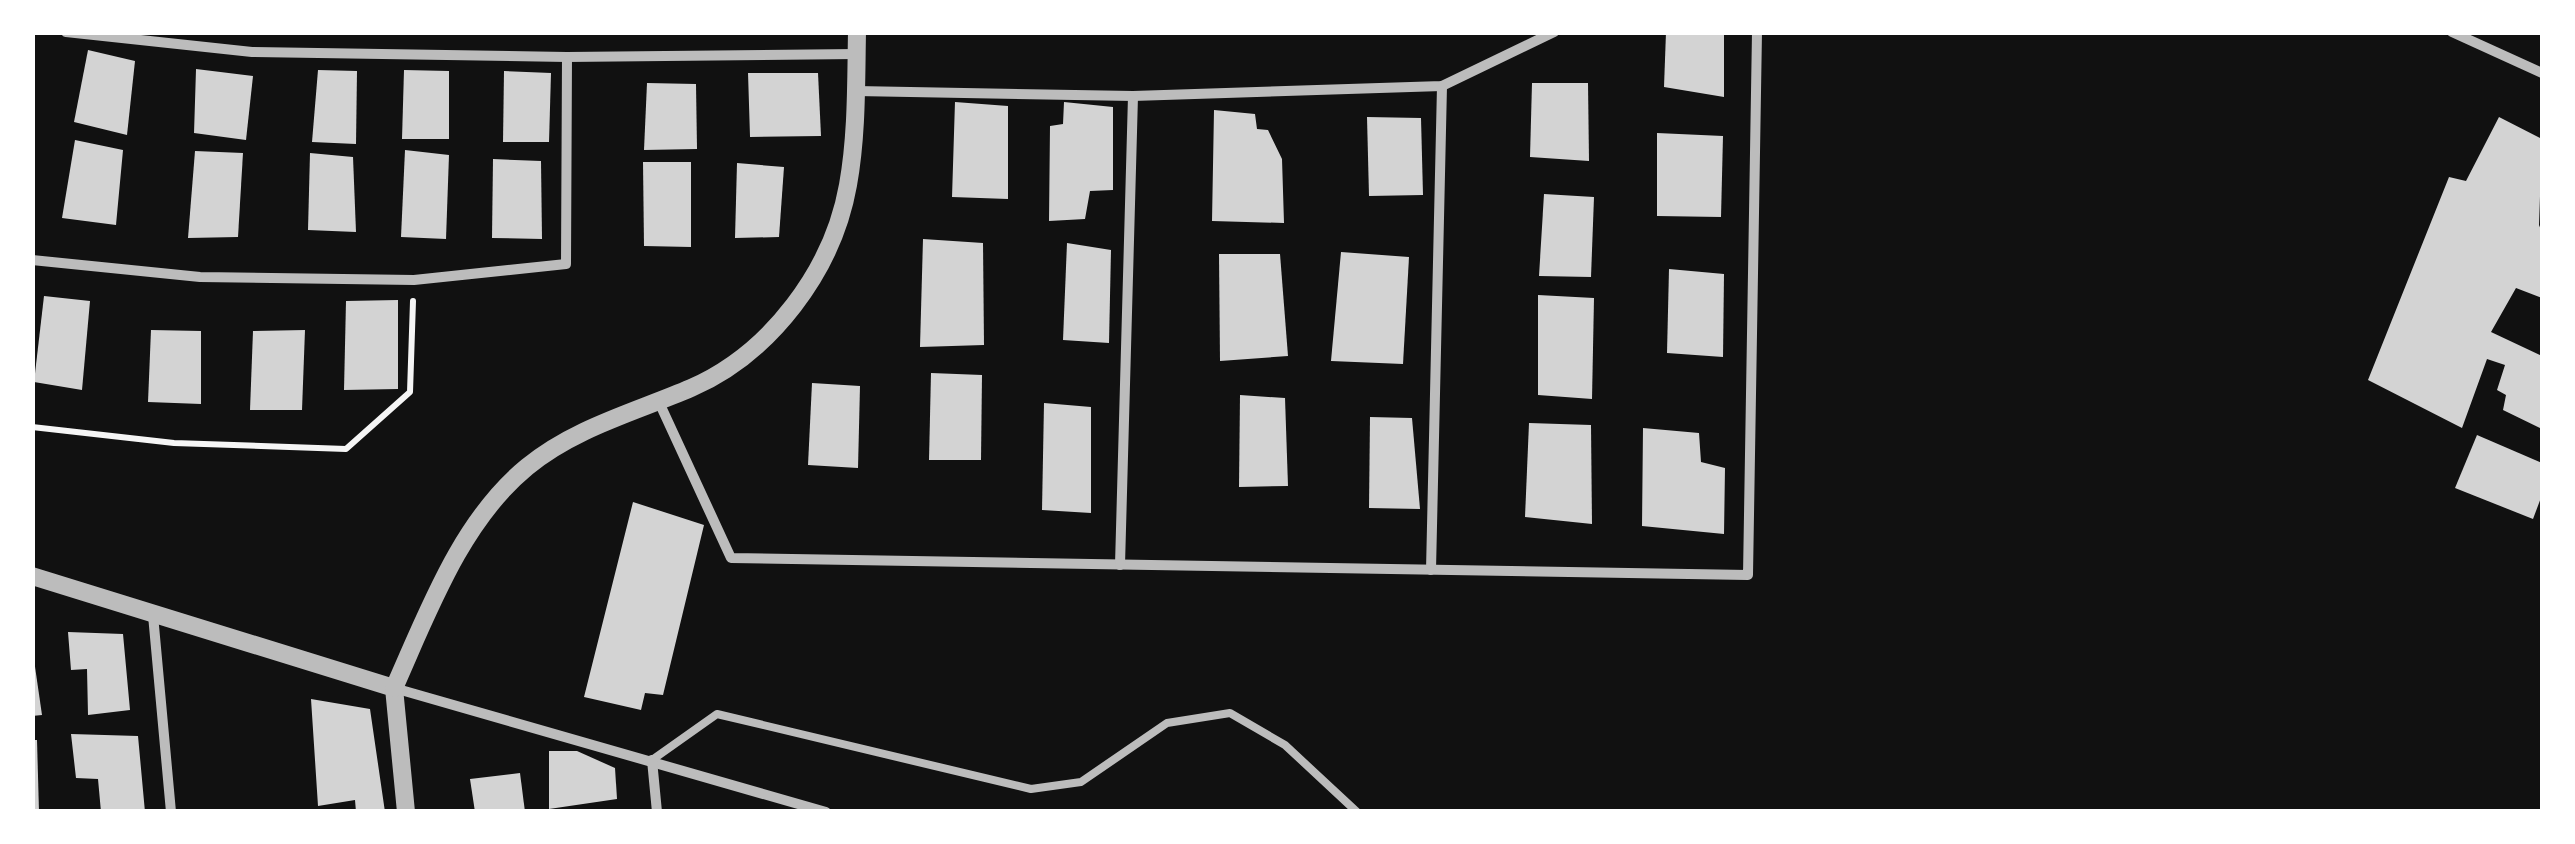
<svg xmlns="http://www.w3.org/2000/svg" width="2575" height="844" font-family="Literata,serif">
<rect width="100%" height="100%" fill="#111"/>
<g fill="#d3d3d3">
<polygon points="1666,32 1724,32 1724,97 1664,87"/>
<polygon points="88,50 135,61 127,135 74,122"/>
<polygon points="196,69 253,76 246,140 194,133"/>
<polygon points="318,70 357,71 356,144 312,142"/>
<polygon points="404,70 449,71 449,139 402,139"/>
<polygon points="504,71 551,73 549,142 503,142"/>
<polygon points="748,73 818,73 821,136 750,137"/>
<polygon points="647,83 696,84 697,149 644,150"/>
<polygon points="1532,83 1588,83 1589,161 1530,157"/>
<polygon points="955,102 1008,106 1008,199 952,197"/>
<polygon points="1064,102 1113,107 1113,190 1090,191 1085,219 1049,221 1050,126 1063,124"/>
<polygon points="1214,110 1255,114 1257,129 1268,130 1282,159 1284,223 1212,221"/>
<polygon points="1367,117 1421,118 1423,195 1369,196"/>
<polygon points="2499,117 2542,139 2539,225 2542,232 2542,298 2516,288 2491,332 2542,356 2542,429 2503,410 2506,395 2497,390 2505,365 2487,359 2462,428 2368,380 2449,177 2466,181"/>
<polygon points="1657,133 1723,136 1721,217 1657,216"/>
<polygon points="75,140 123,150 116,225 62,218"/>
<polygon points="405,150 449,155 446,239 401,237"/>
<polygon points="195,151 243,153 238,237 188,238"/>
<polygon points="310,153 353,157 356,232 308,230"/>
<polygon points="493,159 541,161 542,239 492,238"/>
<polygon points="643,162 691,162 691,247 644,246"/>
<polygon points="737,163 784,167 779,237 735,238"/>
<polygon points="1544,194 1594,197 1591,277 1539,276"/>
<polygon points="923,239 983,243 984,345 920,347"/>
<polygon points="1067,243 1111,250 1109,343 1063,340"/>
<polygon points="1341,252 1409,257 1403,364 1331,361"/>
<polygon points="1219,254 1280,254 1288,356 1220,361"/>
<polygon points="1669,269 1724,274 1723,357 1667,353"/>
<polygon points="1538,295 1594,298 1592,399 1538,395"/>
<polygon points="44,296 90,301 82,390 34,382"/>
<polygon points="398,300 398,389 344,390 346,301"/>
<polygon points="151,330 201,331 201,404 148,402"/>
<polygon points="305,330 302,410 250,410 253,331"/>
<polygon points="931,373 982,375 981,460 929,460"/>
<polygon points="812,383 860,386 858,468 808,465"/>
<polygon points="1240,395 1285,398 1288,486 1239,487"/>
<polygon points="1044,403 1091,407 1091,513 1042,510"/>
<polygon points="1370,417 1412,418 1420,509 1369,508"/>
<polygon points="1529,423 1591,425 1592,524 1525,517"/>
<polygon points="1643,428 1699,433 1701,462 1725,468 1724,534 1642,526"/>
<polygon points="2477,435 2542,463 2542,495 2533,519 2455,488"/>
<polygon points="633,502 704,525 663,695 645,693 641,710 584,697"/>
<polygon points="68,632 123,634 130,710 88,715 87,669 71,670"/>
<polygon points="32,646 42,715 32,716"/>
<polygon points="311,699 370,709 385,812 356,812 355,800 318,806"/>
<polygon points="71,734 138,736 145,812 101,812 98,779 76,778"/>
<polygon points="32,740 37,740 39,812 32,812"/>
<polygon points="549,751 577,751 615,768 617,799 549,809"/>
<polygon points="520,773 525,812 475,812 470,779"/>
</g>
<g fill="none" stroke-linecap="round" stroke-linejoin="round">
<polyline stroke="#f5f5f5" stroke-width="6" points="32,427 174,443 346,449 410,392 413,301"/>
<polyline stroke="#bcbcbc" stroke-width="8" points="652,760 717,714 1031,789 1081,782 1167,723 1230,713 1285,745 1357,812"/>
<g stroke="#bcbcbc" stroke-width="10">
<polyline points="66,32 252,52 567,57 856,54"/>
<polyline points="2452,32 2542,73"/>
<polyline points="856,91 1133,96 1442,86 1554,32"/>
<polyline points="32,260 200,277 414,280 566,264 567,57"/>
<polyline points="658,400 731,558 1748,575 1757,32"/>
<polyline points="1120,565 1133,96"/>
<polyline points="1431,570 1442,86"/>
<polyline points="153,615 171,812"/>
<polyline points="394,688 826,812"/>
<polyline points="652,760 657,812"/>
</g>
<g stroke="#bcbcbc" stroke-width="18">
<polyline points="32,576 394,688 406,812"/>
<path d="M394 688C428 612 461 521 527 467 574 428 635 412 691 388 771 353 833 270 848 185 857 135 856 83 857 32"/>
</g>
</g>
<rect width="2575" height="844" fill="none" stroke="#ffffff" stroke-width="70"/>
</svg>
